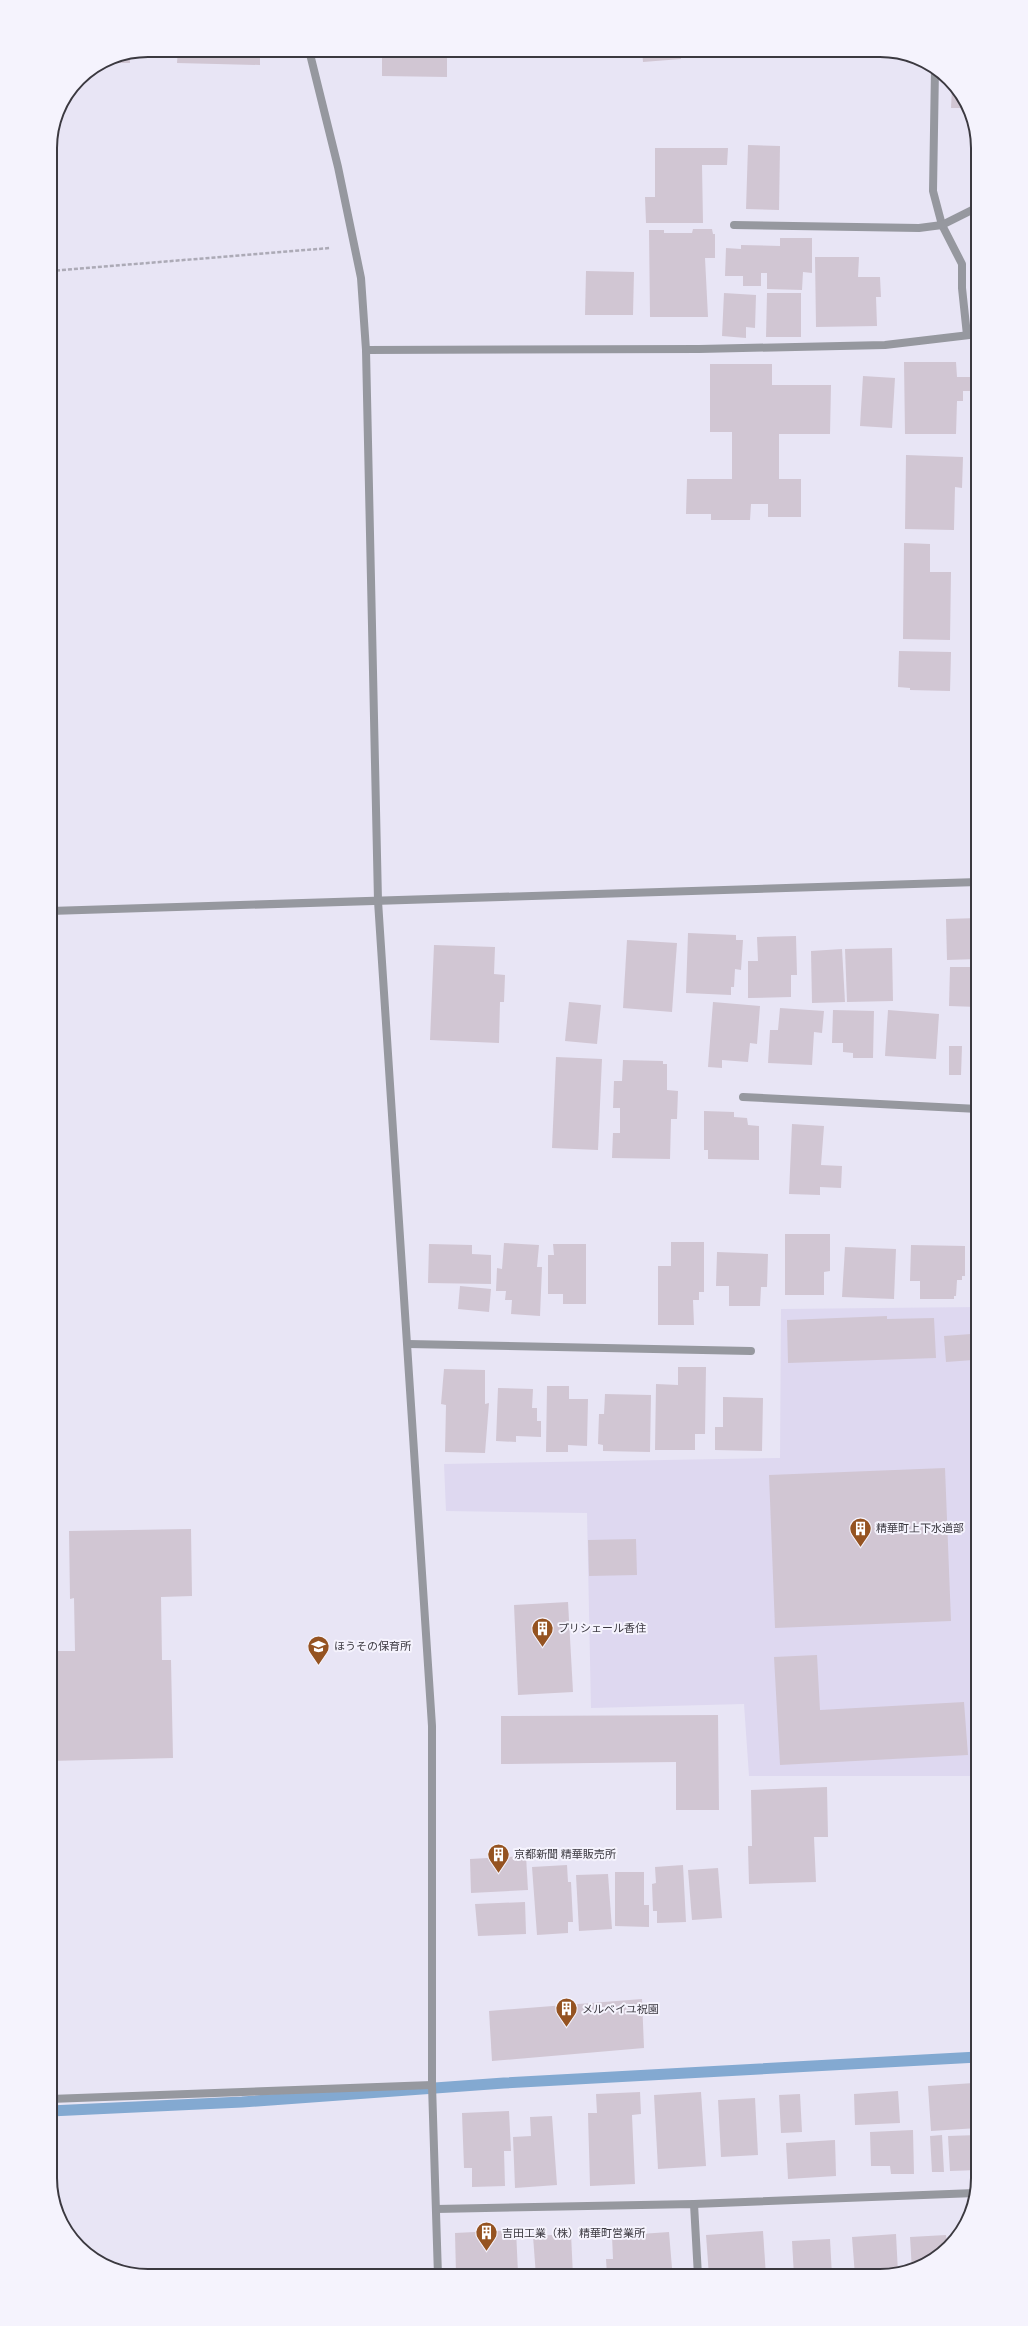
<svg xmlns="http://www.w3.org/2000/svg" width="1028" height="2326" font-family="'Nunito Sans','Noto Sans JP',sans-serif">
<rect width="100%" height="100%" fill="#e8e5f5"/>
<polygon fill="#ded8f0" points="978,1307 978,1776 749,1776 744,1704 591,1708 587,1513 446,1511 444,1464 780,1458 781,1309"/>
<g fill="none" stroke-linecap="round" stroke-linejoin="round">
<polyline stroke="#83a9d1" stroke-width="11" points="50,2111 242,2102 504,2083 978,2057"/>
</g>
<g fill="#d1c6d3">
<polygon points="178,50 260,50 260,65 177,63"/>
<polygon points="382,50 447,50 447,77 382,76"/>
<polygon points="642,50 680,50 681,59 643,62"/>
<polygon points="130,54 130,63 103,63 111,57"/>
<polygon points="952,88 967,108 951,108"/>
<polygon points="748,145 780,146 779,210 746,209"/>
<polygon points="655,148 728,148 727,165 702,165 703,223 646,223 645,197 655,197"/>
<polygon points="693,229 712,229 713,234 715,234 715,258 705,258 708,317 650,317 649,230 664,230 664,233 692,233"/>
<polygon points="780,238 812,238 812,273 803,272 802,290 767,289 767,273 761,273 761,286 743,286 743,276 725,276 726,248 741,249 741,245 780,246"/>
<polygon points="815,257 859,257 858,277 880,277 881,297 876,297 877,326 816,327"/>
<polygon points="586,271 634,272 633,315 585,315"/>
<polygon points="724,293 756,295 755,328 746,327 746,338 722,336"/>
<polygon points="767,293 801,293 801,337 766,337"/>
<polygon points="904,362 956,362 957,377 971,377 971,391 963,391 963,401 957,401 956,434 905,434"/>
<polygon points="710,364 772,364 772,385 831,385 830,434 779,434 779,479 801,479 801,517 768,517 768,504 751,504 750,520 711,520 711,514 686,514 687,479 732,479 732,432 710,432"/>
<polygon points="863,376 895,378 892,428 860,426"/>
<polygon points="906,455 963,457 962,488 955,487 954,530 905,529"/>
<polygon points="904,543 930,544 930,572 951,572 950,640 903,639"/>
<polygon points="899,651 951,652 950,691 910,690 910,688 898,687"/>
<polygon points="978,918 978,959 947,960 946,919"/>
<polygon points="688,933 736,935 736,940 743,940 741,970 735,969 734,987 731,987 731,995 686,993"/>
<polygon points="796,936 797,975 791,975 791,997 748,998 748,961 758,961 757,937"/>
<polygon points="627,940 677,943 672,1012 623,1008"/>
<polygon points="434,945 495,947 494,974 505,975 504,1002 500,1002 499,1043 430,1040"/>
<polygon points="892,948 893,1001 847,1002 845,949"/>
<polygon points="842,949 845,1002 812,1003 811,951"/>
<polygon points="950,967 978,967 978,1007 949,1006"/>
<polygon points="569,1002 601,1005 597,1044 565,1041"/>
<polygon points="713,1002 760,1006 757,1044 750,1043 748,1062 722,1060 722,1068 708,1067"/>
<polygon points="780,1008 824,1011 822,1033 814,1032 812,1065 768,1063 770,1030 778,1030"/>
<polygon points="833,1010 874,1011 873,1058 853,1058 853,1053 843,1052 843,1043 832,1043"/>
<polygon points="888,1010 939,1014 936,1059 885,1056"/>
<polygon points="949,1046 962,1046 961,1075 949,1075"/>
<polygon points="556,1057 602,1059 598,1150 552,1148"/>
<polygon points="623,1060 663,1061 663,1064 667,1064 667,1090 678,1091 677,1119 671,1119 670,1159 612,1158 613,1133 620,1133 620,1108 613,1108 614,1081 622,1081"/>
<polygon points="704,1111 734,1112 734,1117 747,1118 748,1125 759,1126 759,1160 708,1159 708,1150 704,1150"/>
<polygon points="792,1124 824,1126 821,1165 842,1166 841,1188 820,1187 820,1195 789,1194"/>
<polygon points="785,1234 830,1234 830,1271 824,1272 824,1295 785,1295"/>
<polygon points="671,1242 704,1242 704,1292 699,1292 699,1300 693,1300 694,1325 658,1325 658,1266 671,1266"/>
<polygon points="504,1243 539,1245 537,1267 542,1267 540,1316 511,1314 512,1300 505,1300 506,1291 496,1291 497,1268 502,1269"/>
<polygon points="429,1244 472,1245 472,1254 491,1255 491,1284 428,1283"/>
<polygon points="553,1244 586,1244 586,1304 563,1304 563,1294 548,1294 548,1255 554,1255"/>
<polygon points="911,1245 965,1246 965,1276 962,1276 962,1280 957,1280 956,1296 954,1296 954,1299 920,1299 920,1281 910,1281"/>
<polygon points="845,1247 896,1249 894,1299 842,1297"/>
<polygon points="717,1252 768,1254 767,1287 761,1287 760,1306 729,1306 729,1286 716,1286"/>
<polygon points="460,1286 491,1289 489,1312 458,1309"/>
<polygon points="887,1316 887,1319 934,1318 936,1358 788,1363 787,1320"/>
<polygon points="971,1334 973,1360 946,1362 944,1336"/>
<polygon points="678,1367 706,1367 705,1434 695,1434 695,1450 655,1450 656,1384 678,1385"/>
<polygon points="444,1369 485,1370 485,1404 489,1403 485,1453 445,1452 446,1405 441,1404"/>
<polygon points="547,1386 569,1386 569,1399 588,1399 587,1446 568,1445 568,1452 546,1452"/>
<polygon points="498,1388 533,1389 532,1408 537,1408 537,1421 541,1421 541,1437 516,1436 516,1442 496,1441"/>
<polygon points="605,1394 651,1395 650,1452 603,1451 603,1445 598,1444 599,1414 604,1414"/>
<polygon points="723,1397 763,1398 762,1451 715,1450 715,1427 723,1427"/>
<polygon points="945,1468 951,1621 775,1628 769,1475"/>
<polygon points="191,1529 192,1596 161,1597 162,1660 171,1660 173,1758 50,1761 50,1651 75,1651 74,1598 70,1599 69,1531"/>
<polygon points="636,1539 637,1575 589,1576 588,1540"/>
<polygon points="568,1602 573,1692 518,1695 514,1605"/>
<polygon points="817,1655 820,1710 964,1702 968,1755 780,1765 774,1657"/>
<polygon points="718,1715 719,1810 676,1810 676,1762 501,1764 501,1716"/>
<polygon points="827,1787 828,1837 814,1837 816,1882 749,1884 748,1846 752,1846 751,1790"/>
<polygon points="526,1856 528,1890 471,1893 470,1859"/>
<polygon points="567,1865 568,1882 571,1882 573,1922 568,1922 568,1933 537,1935 532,1867"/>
<polygon points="683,1865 686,1922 657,1923 657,1911 653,1911 652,1884 656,1883 655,1867"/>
<polygon points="718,1868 722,1918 692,1920 688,1870"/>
<polygon points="615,1872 644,1872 644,1905 649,1905 649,1927 615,1926"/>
<polygon points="608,1874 612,1929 579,1931 576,1875"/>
<polygon points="525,1902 526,1934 478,1936 475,1904"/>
<polygon points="642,1999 644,2048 492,2061 489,2011"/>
<polygon points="974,2083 975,2104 978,2103 978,2128 931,2131 928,2086"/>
<polygon points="898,2091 900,2123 855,2125 854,2094"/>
<polygon points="640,2092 641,2114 632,2115 635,2184 590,2186 588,2113 597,2113 596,2094"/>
<polygon points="701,2092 706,2166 658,2169 654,2095"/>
<polygon points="800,2094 802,2132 781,2133 779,2095"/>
<polygon points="755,2098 758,2155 721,2157 718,2100"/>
<polygon points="509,2111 511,2151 504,2151 505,2186 472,2187 472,2168 464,2168 462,2113"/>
<polygon points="552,2116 557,2185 515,2188 513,2137 531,2136 530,2117"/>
<polygon points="913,2130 914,2174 891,2174 890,2166 871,2166 870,2132"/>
<polygon points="942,2135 944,2172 932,2172 930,2136"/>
<polygon points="978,2135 978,2170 950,2171 948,2136"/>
<polygon points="835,2140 836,2176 788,2179 786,2143"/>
<polygon points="516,2230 518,2273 456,2274 455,2233"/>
<polygon points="763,2231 766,2276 709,2276 706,2235"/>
<polygon points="669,2232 672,2268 665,2268 665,2276 607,2276 606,2259 613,2259 612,2236"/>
<polygon points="571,2234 573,2276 536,2276 533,2236"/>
<polygon points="896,2234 898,2273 880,2276 855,2276 852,2237"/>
<polygon points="946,2235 947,2245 912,2270 910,2237"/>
<polygon points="830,2239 832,2276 794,2276 792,2241"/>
</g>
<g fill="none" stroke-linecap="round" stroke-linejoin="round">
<polyline stroke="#acaab6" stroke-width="2.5" stroke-dasharray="4 2" stroke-linecap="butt" points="50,271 330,248"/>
<g stroke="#96989f" stroke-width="8">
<polyline points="935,69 933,191 942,225 962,264 962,288 967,335"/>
<polyline points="734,225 919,228 942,225 978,207"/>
<polyline points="366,350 699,349 885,345 978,334"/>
<polyline points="743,1097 978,1109"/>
<polyline points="408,1344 751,1351"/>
<polyline points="50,2099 432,2085"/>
<polyline points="694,2204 975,2193"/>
<polyline points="436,2209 694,2204 698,2276"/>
</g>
<g stroke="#96989f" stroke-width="8">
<polyline points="309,50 338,167 361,278 366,350 378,901 432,1726 432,2085 438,2276"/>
<polyline points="50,911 978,882"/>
</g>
</g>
<defs>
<symbol id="building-pin" viewBox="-11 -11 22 30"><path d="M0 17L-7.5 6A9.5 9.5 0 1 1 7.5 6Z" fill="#955321" stroke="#f5f3fd"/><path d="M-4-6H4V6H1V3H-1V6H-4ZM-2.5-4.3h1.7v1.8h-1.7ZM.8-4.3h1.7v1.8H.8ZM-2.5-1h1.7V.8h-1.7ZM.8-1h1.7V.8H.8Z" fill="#fff"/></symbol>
<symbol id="school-pin" viewBox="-11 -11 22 30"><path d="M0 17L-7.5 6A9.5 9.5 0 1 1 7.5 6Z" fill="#955321" stroke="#f5f3fd"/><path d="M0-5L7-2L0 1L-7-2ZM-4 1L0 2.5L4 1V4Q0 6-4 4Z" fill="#fff"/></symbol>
</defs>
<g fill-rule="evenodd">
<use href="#building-pin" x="848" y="1516" width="25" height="34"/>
<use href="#building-pin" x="530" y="1616" width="25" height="34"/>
<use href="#school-pin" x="306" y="1634" width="25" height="34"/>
<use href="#building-pin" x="486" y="1842" width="25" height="34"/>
<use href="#building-pin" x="554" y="1996" width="25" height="34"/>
<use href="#building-pin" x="474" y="2220" width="25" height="34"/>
</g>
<g text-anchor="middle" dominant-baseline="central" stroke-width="4" stroke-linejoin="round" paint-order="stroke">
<g font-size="11" fill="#3b3940" stroke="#f5f3fd" text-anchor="start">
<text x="876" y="1528">精華町上下水道部</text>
<text x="558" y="1628">プリシェール香住</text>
<text x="334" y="1646">ほうその保育所</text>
<text x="514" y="1854">京都新聞 精華販売所</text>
<text x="582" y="2009">メルベイユ祝園</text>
<text x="502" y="2233">吉田工業（株）精華町営業所</text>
</g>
</g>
<path d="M0 0H1028V2326H0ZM148 57H880A91 91 0 0 1 971 148V2178A91 91 0 0 1 880 2269H148A91 91 0 0 1 57 2178V148A91 91 0 0 1 148 57Z" fill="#f5f3fd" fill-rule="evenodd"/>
<path fill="none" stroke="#3b3940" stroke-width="2" d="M148 57H880A91 91 0 0 1 971 148V2178A91 91 0 0 1 880 2269H148A91 91 0 0 1 57 2178V148A91 91 0 0 1 148 57Z"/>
</svg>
